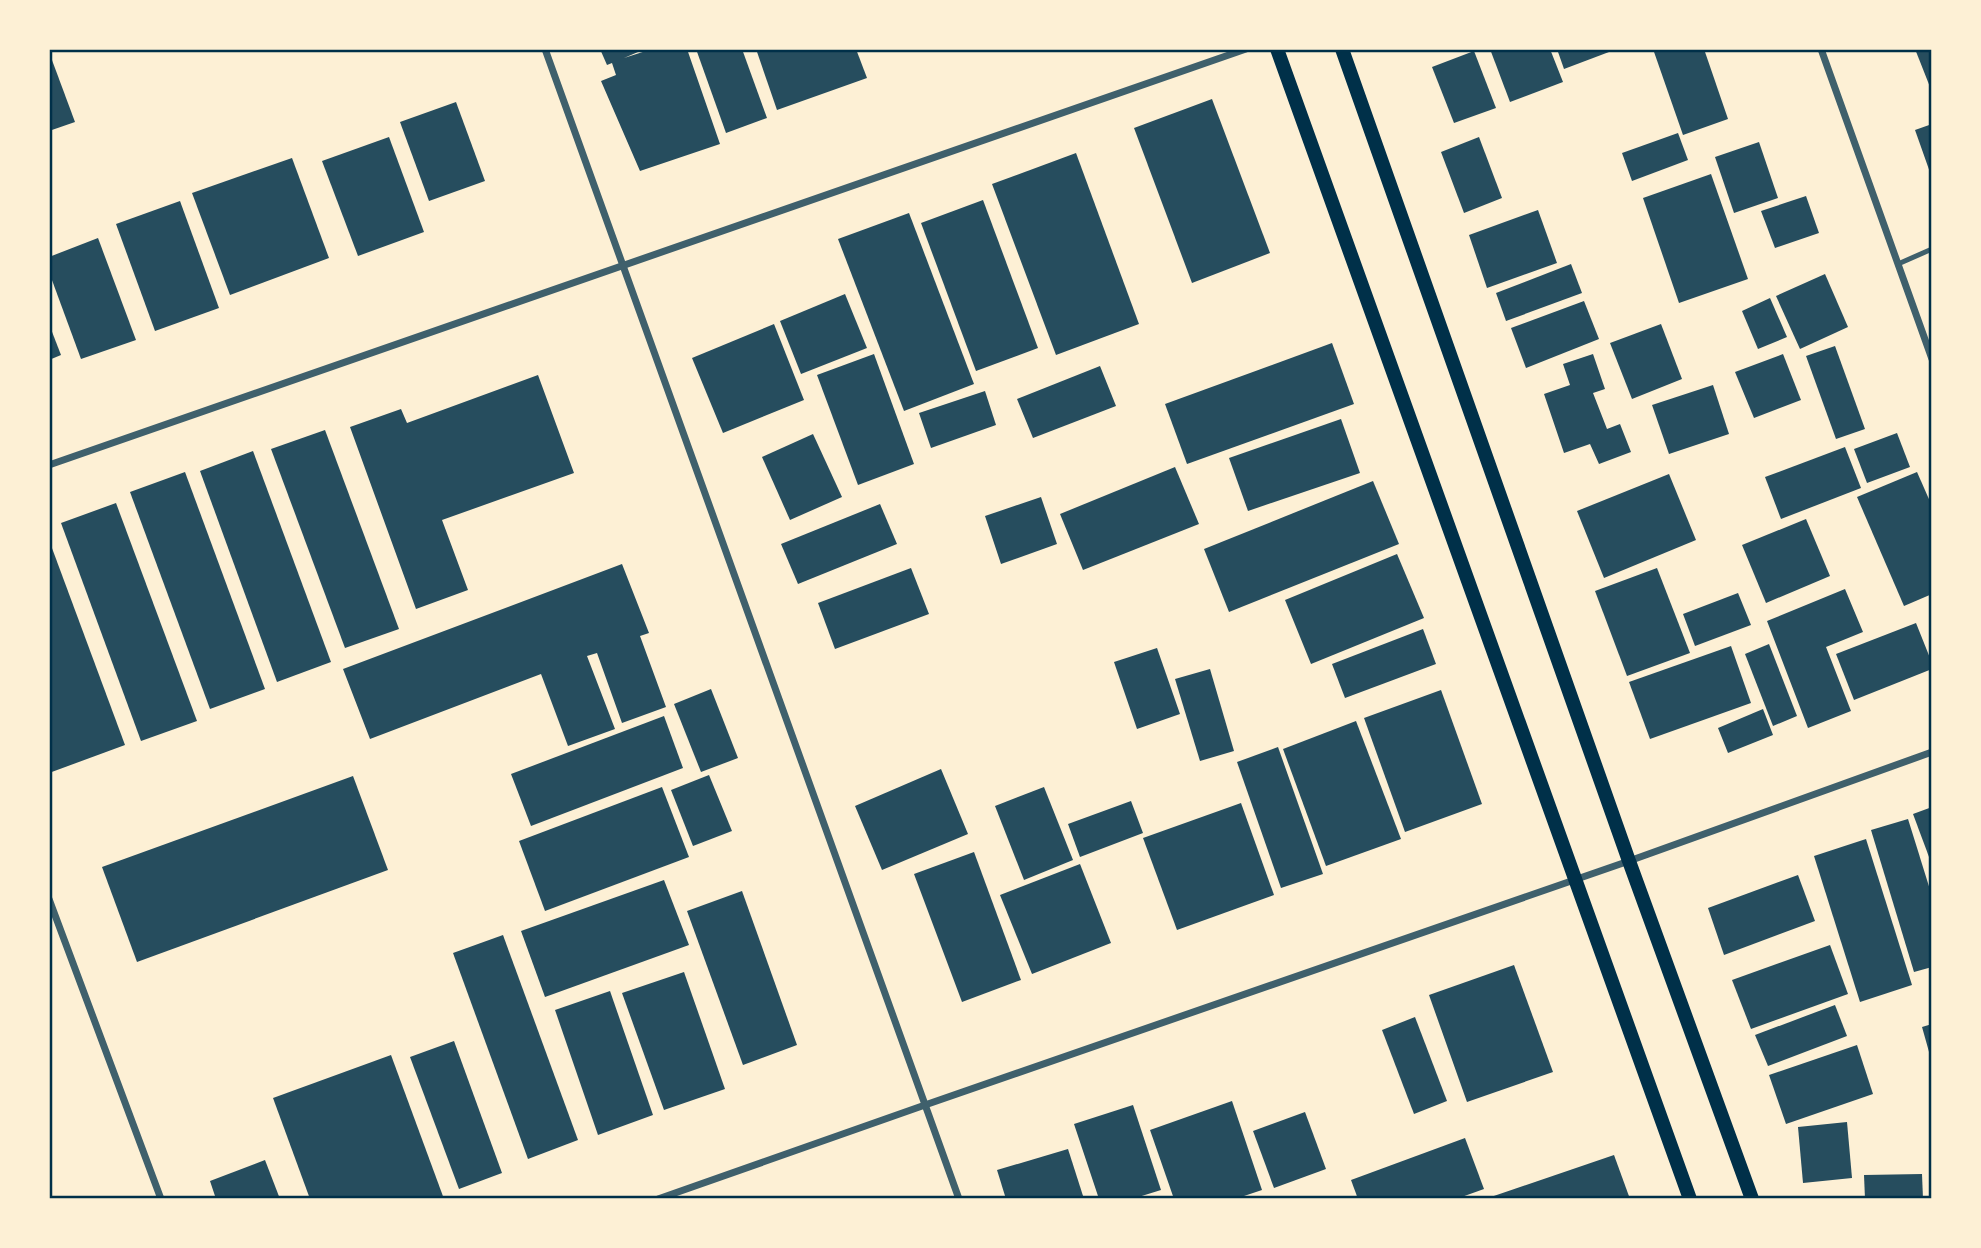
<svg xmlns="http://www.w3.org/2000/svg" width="1981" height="1248" font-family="Spectral,serif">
<rect width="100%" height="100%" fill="#fdf0d5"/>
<g fill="#264d5e">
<polygon points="600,49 645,49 624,58 652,49 687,49 720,144 640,171 601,81 616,75 612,63 607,65"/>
<polygon points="696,49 742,49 767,118 726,133"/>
<polygon points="756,49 856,49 867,78 777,110"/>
<polygon points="1490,49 1550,49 1563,82 1510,102"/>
<polygon points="1557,49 1608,49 1609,52 1564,69"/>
<polygon points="1653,49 1704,49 1728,119 1683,135"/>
<polygon points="1915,49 1932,49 1932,92"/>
<polygon points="1474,51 1496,108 1454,123 1432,67"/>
<polygon points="49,52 75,122 49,131"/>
<polygon points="1212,99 1270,253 1192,283 1134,128"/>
<polygon points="456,102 485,181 429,201 400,122"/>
<polygon points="1932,124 1932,178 1915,130"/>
<polygon points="1678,133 1688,160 1632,181 1622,153"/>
<polygon points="389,137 424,232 358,256 322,161"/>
<polygon points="1479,137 1502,198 1464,213 1441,152"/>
<polygon points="1759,142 1778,198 1734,213 1715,157"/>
<polygon points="1076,153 1139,324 1056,355 992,184"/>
<polygon points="292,158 329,258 230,295 192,193"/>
<polygon points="1711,174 1748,279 1679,303 1643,198"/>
<polygon points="1806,196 1819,233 1775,248 1761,211"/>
<polygon points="983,200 1038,348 976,371 921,223"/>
<polygon points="180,201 219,308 155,331 116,224"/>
<polygon points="1538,210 1557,263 1487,288 1469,235"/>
<polygon points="909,213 974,384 904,411 838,239"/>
<polygon points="98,238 136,340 81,359 49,272 49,257"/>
<polygon points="1571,264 1582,293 1506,321 1496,293"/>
<polygon points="1825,274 1848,327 1800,349 1776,296"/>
<polygon points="845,294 867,348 801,374 780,321"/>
<polygon points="1770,298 1787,337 1758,349 1742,311"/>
<polygon points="1584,301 1599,339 1526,368 1511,328"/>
<polygon points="49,324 61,355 49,360"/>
<polygon points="774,324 804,400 723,433 692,358"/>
<polygon points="1661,324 1682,379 1632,399 1610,343"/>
<polygon points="1332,343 1354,404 1187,464 1165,404"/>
<polygon points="1835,346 1865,429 1836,439 1806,356"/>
<polygon points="874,354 914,464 858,485 817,375"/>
<polygon points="1593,354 1605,389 1593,393 1607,429 1620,424 1631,452 1599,464 1590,444 1564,453 1544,394 1570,385 1563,364"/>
<polygon points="1783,354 1801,400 1754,418 1735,372"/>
<polygon points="1100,366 1116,406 1033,438 1017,399"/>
<polygon points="538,375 574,473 442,520 468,590 416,609 350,427 401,409 407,423"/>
<polygon points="1713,385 1729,434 1669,454 1652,405"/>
<polygon points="985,391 996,425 931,448 919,413"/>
<polygon points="1341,419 1360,473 1248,511 1229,458"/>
<polygon points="325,430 399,629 345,648 271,449"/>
<polygon points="1897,433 1910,467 1867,483 1854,449"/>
<polygon points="813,434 842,497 790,520 762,457"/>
<polygon points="1845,447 1861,488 1781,519 1765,477"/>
<polygon points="253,451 331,662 277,682 200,471"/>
<polygon points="1175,467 1199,524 1083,570 1060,514"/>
<polygon points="185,472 265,689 210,709 130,492"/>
<polygon points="1917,472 1932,506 1932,594 1904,606 1857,497"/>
<polygon points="1669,474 1696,540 1604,578 1577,511"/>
<polygon points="1373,481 1399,544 1229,612 1204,549"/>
<polygon points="1041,497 1057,544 1001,564 985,516"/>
<polygon points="116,503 197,721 141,741 61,523"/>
<polygon points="880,504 897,544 798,584 781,544"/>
<polygon points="1806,519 1830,576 1766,603 1742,545"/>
<polygon points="49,540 125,745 49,773"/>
<polygon points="1397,554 1424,618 1311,664 1285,600"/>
<polygon points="622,564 649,633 640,636 666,707 622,723 597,653 587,656 615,729 568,746 541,674 370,739 343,669"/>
<polygon points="911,568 929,614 835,649 818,603"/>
<polygon points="1657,568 1690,653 1627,676 1595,591"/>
<polygon points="1845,589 1863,632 1826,647 1851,711 1808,728 1767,621"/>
<polygon points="1738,593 1751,625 1695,646 1683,614"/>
<polygon points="1916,623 1932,663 1932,669 1854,700 1836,654"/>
<polygon points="1423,629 1436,664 1345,698 1332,664"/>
<polygon points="1769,644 1797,716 1773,726 1745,654"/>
<polygon points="1731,646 1751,703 1650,739 1629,682"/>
<polygon points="1157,648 1180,714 1137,729 1114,662"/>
<polygon points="1210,669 1234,751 1200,761 1175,679"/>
<polygon points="711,689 738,758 701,772 674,704"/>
<polygon points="1441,690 1482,804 1405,832 1364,718"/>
<polygon points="1763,709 1773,735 1728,753 1718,728"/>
<polygon points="664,716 683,768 531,826 511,774"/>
<polygon points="1356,721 1401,839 1326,866 1283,749"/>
<polygon points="1278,747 1323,874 1281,888 1237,762"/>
<polygon points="941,769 968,834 882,870 855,806"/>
<polygon points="709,775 732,831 693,846 671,790"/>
<polygon points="353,776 388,870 137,962 102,867"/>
<polygon points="662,787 689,857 545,911 519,841"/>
<polygon points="1044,787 1073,860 1024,880 995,806"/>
<polygon points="1131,801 1143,833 1080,857 1068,824"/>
<polygon points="1241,803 1274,895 1177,930 1143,838"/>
<polygon points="1932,807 1932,865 1913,814"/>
<polygon points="1908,819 1932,896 1932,967 1914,972 1871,830"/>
<polygon points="1866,839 1912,985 1860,1002 1814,856"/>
<polygon points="974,852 1021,980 962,1002 914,874"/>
<polygon points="1080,864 1111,943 1032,974 1000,895"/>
<polygon points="1798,875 1815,921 1724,955 1708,908"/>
<polygon points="664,880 689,945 545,997 521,931"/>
<polygon points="742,891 797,1045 743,1065 687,911"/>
<polygon points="503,935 578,1140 528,1159 453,953"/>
<polygon points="1830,945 1848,994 1751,1029 1732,980"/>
<polygon points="1514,965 1553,1072 1467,1102 1429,995"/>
<polygon points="684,972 725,1089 664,1110 622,993"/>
<polygon points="610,991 653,1115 598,1135 555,1010"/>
<polygon points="1835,1005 1847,1036 1768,1066 1755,1035"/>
<polygon points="1415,1017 1447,1101 1414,1114 1382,1030"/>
<polygon points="1932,1024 1932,1059 1931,1059 1922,1027"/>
<polygon points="454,1041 502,1173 459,1189 410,1057"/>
<polygon points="1857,1045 1873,1094 1786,1124 1769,1075"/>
<polygon points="391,1055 444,1199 310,1199 273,1098"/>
<polygon points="1232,1101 1262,1190 1235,1199 1174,1199 1150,1130"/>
<polygon points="1133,1105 1161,1190 1132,1199 1099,1199 1074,1124"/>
<polygon points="1305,1112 1326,1169 1274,1188 1253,1131"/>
<polygon points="1847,1122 1852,1178 1803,1183 1798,1127"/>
<polygon points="1465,1138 1484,1189 1456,1199 1358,1199 1351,1180"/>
<polygon points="1068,1149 1084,1199 1006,1199 997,1170"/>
<polygon points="1614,1155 1630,1199 1485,1199"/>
<polygon points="265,1160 280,1199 216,1199 210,1181"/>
<polygon points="1922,1174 1923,1199 1865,1199 1864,1175"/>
</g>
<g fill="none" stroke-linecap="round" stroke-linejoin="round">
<polyline stroke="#3f606c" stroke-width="5" points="1898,264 1932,249"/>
<g stroke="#3f606c" stroke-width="7">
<polyline points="545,49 959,1199"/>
<polyline points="1821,49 1932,359"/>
<polyline points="49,465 1246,49"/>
<polyline points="49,899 161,1199"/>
<polyline points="658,1199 925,1105 1629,861 1932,752"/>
</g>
<g stroke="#003049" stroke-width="14">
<polyline points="1277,49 1690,1199"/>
<polyline points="1342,49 1629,861 1752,1199"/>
</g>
</g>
<rect width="1981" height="1248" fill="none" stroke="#fdf0d5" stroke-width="102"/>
<rect x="51" y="51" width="1879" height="1146" fill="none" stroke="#003049" stroke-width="2.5"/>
</svg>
